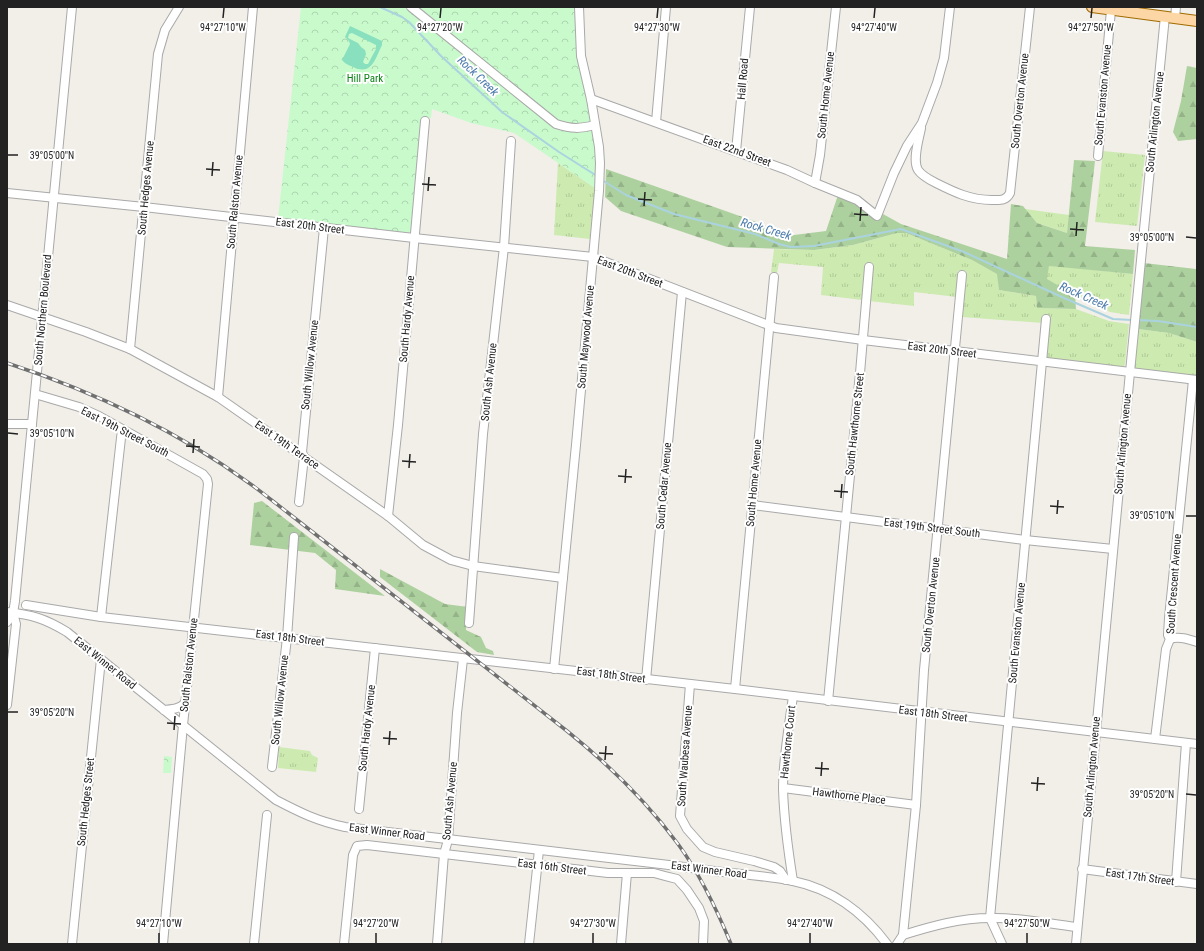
<svg xmlns="http://www.w3.org/2000/svg" width="1204" height="951" font-family="'Roboto Condensed',sans-serif">
<defs>
<pattern id="grass-tufts" width="24" height="20" patternUnits="userSpaceOnUse"><rect width="24" height="20" fill="#cdebb0"/><path d="M3 7l-1-3M5 7V3M7 7l1-3M15 17l-1-3M17 17v-4M19 17l1-3" fill="none" stroke="#b0c997"/></pattern>
<pattern id="forest-firs" width="22" height="20" patternUnits="userSpaceOnUse"><rect width="22" height="20" fill="#add19e"/><path d="M5 1l3.5 6h-7zM16 11l3.5 6h-7z" fill="#95b388"/></pattern>
<pattern id="park-crowns" width="20" height="18" patternUnits="userSpaceOnUse"><rect width="20" height="18" fill="#c8facc"/><path d="M2 6a3 3 0 1 1 6 0M12 15a3 3 0 1 1 6 0" fill="none" stroke="#acd6af"/></pattern>
</defs>
<rect width="100%" height="100%" fill="#f2efe9"/>
<g fill="url(#grass-tufts)">
<polygon points="1103,151 1145,155 1137,226 1095,222"/>
<polygon points="558,163 595,188 590,239 554,235"/>
<polygon points="1025,209 1069,215 1067,233 1037,223"/>
<polygon points="897,233 906,233 972,260 998,274 999,290 1036,296 1037,308 1076,309 1109,321 1129,324 1125,364 1124,367 1048,360 1046,356 1048,316 1043,316 1043,323 962,317 966,271 958,271 957,297 914,292 914,306 869,301 873,265 866,264 862,300 821,295 823,267 779,263 777,273 771,272 774,249 814,250 853,245"/>
<polygon points="1049,265 1133,274 1129,315 1110,312 1075,295 1046,279"/>
<polygon points="1138,329 1169,333 1197,342 1197,378 1138,371 1134,367"/>
<polygon points="279,747 310,751 312,755 318,758 316,772 278,768"/>
</g>
<g fill="url(#forest-firs)">
<polygon points="1187,66 1197,68 1197,139 1178,141 1173,132 1181,101"/>
<polygon points="1074,160 1095,161 1085,246 1135,250 1133,274 1049,266 1047,279 1075,295 1076,309 1037,308 1036,296 999,290 997,274 972,260 906,233 897,233 853,245 814,250 727,247 621,211 605,197 606,169 794,235 826,231 838,195 855,204 876,220 883,214 901,224 1007,259 1011,204 1023,206 1037,223 1067,233"/>
<polygon points="1197,249 1197,342 1169,333 1138,329 1144,263 1196,269"/>
<polygon points="262,501 385,596 335,589 336,570 315,553 250,545 254,503"/>
<polygon points="380,569 445,604 468,607 466,630 481,637 486,648 493,651 494,655 477,652 380,577"/>
</g>
<g fill="url(#park-crowns)">
<polygon points="301,7 576,7 595,147 595,188 514,133 471,123 432,109 431,118 423,118 411,230 409,233 278,219"/>
<polygon points="164,756 172,757 171,773 163,773"/>
</g>
<path fill="#88e0be" fill-rule="evenodd" d="M350 26 382 41V45C375 59 372 76 353 67 349 65 345 64 342 60L350 44 349 41 345 37ZM352 33 376 45V49L368 64H365L363 62 366 54 365 50 361 47 358 43 348 38 349 34Z"/>
<g fill="none" stroke-linecap="round" stroke-linejoin="round">
<g stroke="#aad3df" stroke-width="2">
<polyline points="380,7 402,17 409,22 441,56 502,112 559,152 597,176"/>
<polyline points="602,180 626,195 674,214 755,234 779,244 791,247 814,246 901,229 964,252 1064,298 1113,319 1132,320"/>
<polyline points="1137,320 1158,321 1197,327"/>
</g>
<defs>
<g id="minor">
<path d="M411 7 556 124C572 129 579 129 595 125"/>
<polyline points="1175,18 1176,7"/>
<polyline points="591,99 787,170 815,183 857,200 877,216 894,173 907,146 922,123 937,83 944,58 950,7"/>
<polyline points="656,122 666,7"/>
<path d="M921 128C919 139 912 160 918 170 922 176 930 180 936 183 954 192 970 200 992 200 1000 200 1006 201 1010 193L1030 7"/>
<polyline points="736,151 750,7"/>
<polyline points="1098,156 1111,10"/>
<polyline points="815,183 820,155 836,7"/>
<polyline points="7,193 144,207 414,238 593,257 776,328 863,340 1197,380"/>
<polyline points="7,305 86,332 130,349 218,397 388,516 423,545 451,560 473,566 563,578"/>
<polyline points="130,349 158,54 165,30 179,7"/>
<polyline points="35,394 79,407 99,416 203,474 207,479 208,484 183,725 163,944"/>
<polyline points="218,397 253,7"/>
<polyline points="7,424 32,424"/>
<polyline points="299,502 304,457 302,452 324,228"/>
<polyline points="752,505 1025,540 1113,549"/>
<polyline points="388,516 398,425 425,121"/>
<polyline points="26,605 101,617 735,689 1197,744"/>
<path d="M7 612C32 615 44 618 67 632L276 800C301 813 317 821 345 827L669 865"/>
<polyline points="101,617 122,429"/>
<polyline points="7,622 13,613 15,601 72,7"/>
<polyline points="469,623 483,434 504,247 511,141"/>
<path d="M1170 639C1179 636 1188 639 1197 642"/>
<polyline points="554,669 576,445 599,191 600,163 599,147 591,99 581,56 579,7"/>
<polyline points="646,680 682,292"/>
<polyline points="690,684 680,816 687,829 703,847 715,852 754,861 774,867 780,871 786,880"/>
<polyline points="735,689 774,277"/>
<path d="M793 696C789 727 783 758 783 789 784 820 788 850 793 881"/>
<polyline points="828,701 860,373 869,267"/>
<polyline points="7,705 16,624 13,613"/>
<path d="M164 710C173 709 179 709 185 703"/>
<polyline points="1155,739 1166,649 1170,639 1168,635 1169,618 1193,380"/>
<polyline points="272,767 287,638 294,537"/>
<polyline points="783,788 916,805"/>
<polyline points="359,809 375,648"/>
<polyline points="1082,869 1197,884"/>
<path d="M714 871C740 874 767 876 793 881 832 889 864 913 887 944"/>
<polyline points="1176,882 1186,743"/>
<path d="M903 935C932 926 960 918 991 918 1019 917 1049 924 1077 927"/>
<polyline points="72,944 101,659"/>
<polyline points="254,944 267,815"/>
<polyline points="344,944 353,855 357,846 367,845 608,873 654,873 665,876 677,879 687,890 699,908 704,921 703,944"/>
<polyline points="437,944 444,854 448,840 457,713 463,659"/>
<polyline points="529,944 539,850"/>
<polyline points="621,944 627,873"/>
<polyline points="897,944 903,935 916,805 924,670 962,275"/>
<polyline points="1002,944 990,918 1046,319"/>
<polyline points="1076,944 1130,372 1165,16"/>
</g>
<polyline id="major" points="1092,7 1197,21"/>
</defs>
<use href="#minor" stroke="#a9a9a9" stroke-width="10"/>
<use href="#major" stroke="#a06b00" stroke-width="12"/>
<use href="#minor" stroke="#fff" stroke-width="8"/>
<use href="#major" stroke="#fcd6a4" stroke-width="10"/>
<defs>
<path id="rail" d="M7 363C92 391 176 430 249 483 262 492 275 503 287 512L567 731C608 764 647 802 678 844 700 874 717 910 731 944"/>
</defs>
<use href="#rail" stroke="#707070" stroke-width="3.5"/>
<use href="#rail" stroke="#fff" stroke-width="2" stroke-dasharray="6" stroke-linecap="butt"/>
<defs>
<polyline id="minor-bridge" points="669,865 714,871"/>
</defs>
<use href="#minor-bridge" stroke="#a9a9a9" stroke-width="10" stroke-linecap="butt"/>
<use href="#minor-bridge" stroke="#fff" stroke-width="8"/>
</g>
<path fill="none" stroke="#222" stroke-width="1.5" d="M223 18 224 8M440 18 441 8M657 18 658 8M874 18 875 8M1091 18 1092 8M8 155H18M206 169 220 170M212 176 213 162M422 184 436 185M428 191 429 177M638 199 652 200M644 206 645 192M854 214 868 215M860 221 861 207M1070 229 1084 230M1076 236 1077 222M1186 237 1196 238M8 433 18 434M186 446 200 447M193 453 194 439M402 461 416 462M409 468 410 454M618 476 632 477M625 483 626 469M834 491 848 492M841 498 842 484M1050 506 1064 507M1057 514 1058 500M1186 516H1196M8 712H18M167 723 181 724M174 730 175 716M383 738 397 739M389 745 390 731M599 753 613 754M605 760 606 746M815 768 829 769M821 776 822 762M1031 783 1045 784M1037 791 1038 777M1186 794 1196 795M159 943V933M376 943V933M593 943V933M810 943V933M1027 943V933"/>
<g text-anchor="middle" dominant-baseline="central" stroke-width="4" stroke-linejoin="round" paint-order="stroke">
<g font-size="11" fill="#0c8416" stroke="#fff">
<text x="365" y="78">Hill Park</text>
</g>
<g font-size="11" fill="#222" stroke="#fff">
<text transform="translate(743 79) rotate(-85)">Hall Road</text>
<text transform="translate(826 95) rotate(-84)">South Home Avenue</text>
<text transform="translate(1103 95) rotate(-85)">South Evanston Avenue</text>
<text transform="translate(1020 101) rotate(-84)">South Overton Avenue</text>
<text transform="translate(1155 122) rotate(-84)">South Arlington Avenue</text>
<text transform="translate(737 151) rotate(20)">East 22nd Street</text>
<text transform="translate(146 188) rotate(-85)">South Hedges Avenue</text>
<text transform="translate(235 202) rotate(-85)">South Ralston Avenue</text>
<text transform="translate(310 226) rotate(7)">East 20th Street</text>
<text transform="translate(630 272) rotate(21)">East 20th Street</text>
<text transform="translate(43 310) rotate(-85)">South Northern Boulevard</text>
<text transform="translate(407 319) rotate(-85)">South Hardy Avenue</text>
<text transform="translate(586 337) rotate(-85)">South Maywood Avenue</text>
<text transform="translate(942 350) rotate(7)">East 20th Street</text>
<text transform="translate(310 365) rotate(-84)">South Willow Avenue</text>
<text transform="translate(489 382) rotate(-84)">South Ash Avenue</text>
<text transform="translate(855 424) rotate(-84)">South Hawthorne Street</text>
<text transform="translate(125 432) rotate(27)">East 19th Street South</text>
<text transform="translate(1123 444) rotate(-85)">South Arlington Avenue</text>
<text transform="translate(287 445) rotate(35)">East 19th Terrace</text>
<text transform="translate(754 483) rotate(-85)">South Home Avenue</text>
<text transform="translate(664 486) rotate(-85)">South Cedar Avenue</text>
<text transform="translate(932 528) rotate(7)">East 19th Street South</text>
<text transform="translate(1174 584) rotate(-86)">South Crescent Avenue</text>
<text transform="translate(931 605) rotate(-84)">South Overton Avenue</text>
<text transform="translate(1017 633) rotate(-85)">South Evanston Avenue</text>
<text transform="translate(290 638) rotate(7)">East 18th Street</text>
<text transform="translate(105 663) rotate(39)">East Winner Road</text>
<text transform="translate(189 665) rotate(-84)">South Ralston Avenue</text>
<text transform="translate(611 675) rotate(7)">East 18th Street</text>
<text transform="translate(280 700) rotate(-84)">South Willow Avenue</text>
<text transform="translate(933 714) rotate(7)">East 18th Street</text>
<text transform="translate(367 728) rotate(-84)">South Hardy Avenue</text>
<text transform="translate(788 742) rotate(-84)">Hawthorne Court</text>
<text transform="translate(685 756) rotate(-86)">South Waubesa Avenue</text>
<text transform="translate(1092 767) rotate(-85)">South Arlington Avenue</text>
<text transform="translate(849 796) rotate(7)">Hawthorne Place</text>
<text transform="translate(450 801) rotate(-85)">South Ash Avenue</text>
<text transform="translate(86 802) rotate(-84)">South Hedges Street</text>
<text transform="translate(387 832) rotate(7)">East Winner Road</text>
<text transform="translate(552 867) rotate(7)">East 16th Street</text>
<text transform="translate(709 870) rotate(7)">East Winner Road</text>
<text transform="translate(1140 877) rotate(8)">East 17th Street</text>
</g>
<g font-size="12" font-style="italic" fill="#4a7aab" stroke="#fff">
<text transform="translate(478 76) rotate(44)">Rock Creek</text>
<text transform="translate(766 229) rotate(16)">Rock Creek</text>
<text transform="translate(1084 296) rotate(24)">Rock Creek</text>
</g>
</g>
<g font-size="10" text-anchor="middle" fill="#222" stroke="#fff" stroke-width="4" stroke-linejoin="round" paint-order="stroke">
<text x="223" y="31">94°27'10"W</text>
<text x="440" y="31">94°27'20"W</text>
<text x="657" y="31">94°27'30"W</text>
<text x="874" y="31">94°27'40"W</text>
<text x="1091" y="31">94°27'50"W</text>
<text x="52" y="159">39°05'00"N</text>
<text x="1152" y="241">39°05'00"N</text>
<text x="52" y="437">39°05'10"N</text>
<text x="1152" y="519">39°05'10"N</text>
<text x="52" y="716">39°05'20"N</text>
<text x="1152" y="798">39°05'20"N</text>
<text x="159" y="927">94°27'10"W</text>
<text x="376" y="927">94°27'20"W</text>
<text x="593" y="927">94°27'30"W</text>
<text x="810" y="927">94°27'40"W</text>
<text x="1027" y="927">94°27'50"W</text>
</g>
<rect width="1204" height="951" fill="none" stroke="#222222" stroke-width="16"/>
</svg>
